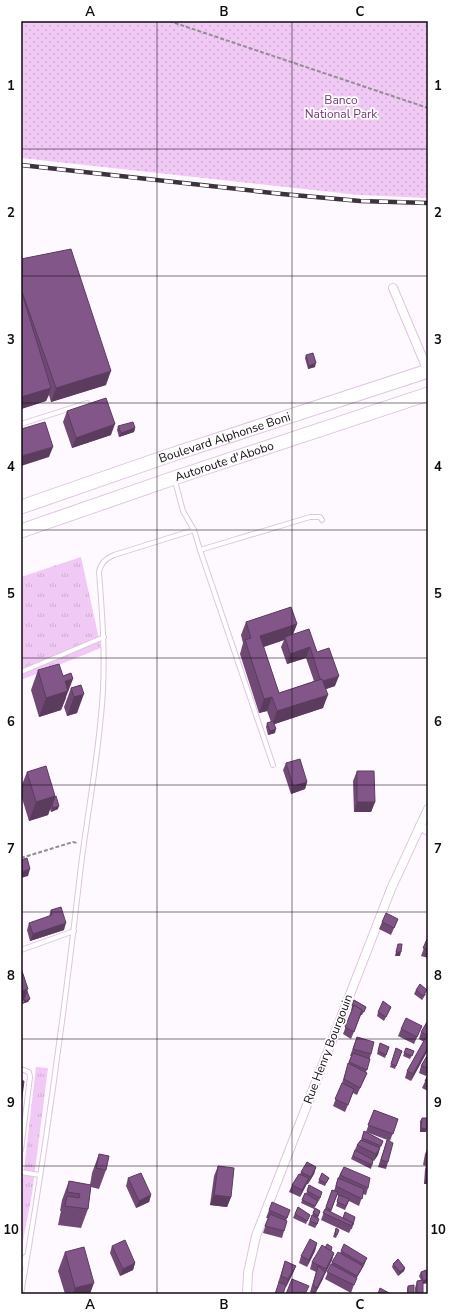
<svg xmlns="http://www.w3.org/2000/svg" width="449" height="1315" font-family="'Nunito Sans',sans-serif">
<defs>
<pattern id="grass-tufts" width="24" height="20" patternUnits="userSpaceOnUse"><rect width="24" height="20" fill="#f1c9f5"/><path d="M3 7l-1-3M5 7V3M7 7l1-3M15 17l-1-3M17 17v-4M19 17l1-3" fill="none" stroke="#ceabd1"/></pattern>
<pattern id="park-dots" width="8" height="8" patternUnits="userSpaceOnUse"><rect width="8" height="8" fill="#f1c9f5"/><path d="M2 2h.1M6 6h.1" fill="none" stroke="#ceabd1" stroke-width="1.8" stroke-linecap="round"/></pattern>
</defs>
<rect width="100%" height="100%" fill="#fef9ff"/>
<g fill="url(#grass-tufts)">
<polygon points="81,557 101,648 21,680 21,577"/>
<polygon points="36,1067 48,1068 32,1194 21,1251 21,1178 23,1178"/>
</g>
<polygon fill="url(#park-dots)" points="21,21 428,21 428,198 359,195 21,158"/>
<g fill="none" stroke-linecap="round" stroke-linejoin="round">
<defs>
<g id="service">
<polyline points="21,424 87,403"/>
<polyline points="175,481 183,511 194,530 200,550 273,765"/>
<polyline points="200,550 310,517 320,517 322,520"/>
<polyline points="21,672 104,637"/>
<polyline points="21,950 74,931"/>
<polyline points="21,1069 29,1072 30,1077 21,1150"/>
<polyline points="21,1172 40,1175"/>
<polyline points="21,1268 25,1257"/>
<path d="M21 1294C45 1155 64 1015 80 874 87 813 100 751 103 689 105 650 102 611 99 572 101 563 105 559 114 555L194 530"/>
</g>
<g id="minor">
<polyline points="393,288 428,371"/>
<polyline points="420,826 428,831"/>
<polyline points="247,1294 248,1273 256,1236 391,889 428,809"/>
</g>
<g id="primary">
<path id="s1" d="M21 507 165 457 428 371"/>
<path id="s2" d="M21 531 174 478 428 394"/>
</g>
</defs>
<use href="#service" stroke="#ddc5e0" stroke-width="6"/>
<use href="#minor" stroke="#ddc5e0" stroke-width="10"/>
<use href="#primary" stroke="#ddc5e0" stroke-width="15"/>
<g stroke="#928c93" stroke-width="2" stroke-dasharray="4 2" stroke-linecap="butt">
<polyline points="169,21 428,108"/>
<polyline points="21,858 73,842 77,843"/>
</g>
<use href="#service" stroke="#fff" stroke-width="4"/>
<use href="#minor" stroke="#fff" stroke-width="8"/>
<use href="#primary" stroke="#fff" stroke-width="13"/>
<defs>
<polyline id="rail" points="21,165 282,194 360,201 428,203"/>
</defs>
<use href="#rail" stroke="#3c343d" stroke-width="4.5"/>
<use href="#rail" stroke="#fff" stroke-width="3" stroke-dasharray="9" stroke-linecap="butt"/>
</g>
<g fill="#704a75" fill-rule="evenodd">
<polygon points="21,259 106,385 51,402 49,395 46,401 21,409"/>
<polygon points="306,355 315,367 308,369 305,358"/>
<polygon points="67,411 111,435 72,448 63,422"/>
<polygon points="118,426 135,428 134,432 119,437 117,430"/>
<path d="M246 622 297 624 293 634 317 652 335 686 326 689 323 708 274 724 275 733 268 735 266 727 267 723 271 722 267 711 259 713 240 654 243 643 241 635ZM284 640 281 647 287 664 306 658 314 681 279 693 263 647Z"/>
<polygon points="38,670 63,676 66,698 61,710 39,717 31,690"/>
<polygon points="81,685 77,713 67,716 64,707 71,688"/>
<polygon points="286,763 307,782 305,789 291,794 283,770"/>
<polygon points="357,771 375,802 371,812 354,812 353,781"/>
<polygon points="27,772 55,796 58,809 51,812 50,809 48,815 29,821 21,795 21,787"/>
<polygon points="51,910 64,930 30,941 27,930 29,923 49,917"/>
<polygon points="398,919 391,935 379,929 382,922"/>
<polygon points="428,937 428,958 421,956"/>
<polygon points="416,990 426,994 422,1000 414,994"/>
<polygon points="354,1000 366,1007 362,1015 361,1015 351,1039 343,1034 352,1010 351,1010"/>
<polygon points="391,1007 384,1021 377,1016 378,1012"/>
<polygon points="428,1018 428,1050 411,1081 405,1078 407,1071 424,1042 419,1039 421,1032 425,1026"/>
<polygon points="422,1026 414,1044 398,1036 401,1029"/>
<polygon points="357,1037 371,1054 366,1072 367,1073 357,1095 353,1093 345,1112 333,1106 342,1083 346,1070 351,1056 350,1056"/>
<polygon points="380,1043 389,1047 385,1058 377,1054"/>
<polygon points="396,1048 402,1051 395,1069 390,1067"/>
<polygon points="406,1048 414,1051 410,1059 403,1056"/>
<polygon points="428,1054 428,1072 426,1076 419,1073 421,1066"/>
<polygon points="428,1075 428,1091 422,1088"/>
<polygon points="374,1110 398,1119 390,1141 366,1132"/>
<polygon points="422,1118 426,1132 420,1132 420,1121"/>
<polygon points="364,1131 383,1141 378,1153 374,1161 373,1160 371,1169 351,1159 357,1145 361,1140"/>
<polygon points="387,1140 388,1162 386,1169 378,1167"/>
<polygon points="428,1147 428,1184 424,1184 425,1169 426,1166 423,1165 425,1154"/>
<polygon points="99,1154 106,1170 99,1189 91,1187 88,1209 81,1228 58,1225 60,1215 61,1211 60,1211 62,1200 69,1181 90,1185 92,1173"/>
<polygon points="218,1166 231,1197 227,1207 210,1205 214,1176"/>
<polygon points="316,1167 314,1174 308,1184 307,1184 300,1197 289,1192 292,1185 300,1174 301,1172"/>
<polygon points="344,1167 368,1188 366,1195 363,1194 359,1206 349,1201 345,1210 336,1206 339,1196 337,1195 331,1212 353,1225 352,1229 351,1229 349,1233 321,1220 332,1190 334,1191 338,1178"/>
<polygon points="322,1173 329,1178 325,1186 318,1183"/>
<polygon points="128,1178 151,1195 149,1202 136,1208 126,1186"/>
<polygon points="309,1185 322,1192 319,1201 316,1200 318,1201 314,1209 301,1203 305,1193 306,1194"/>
<polygon points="298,1207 310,1215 306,1224 293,1218"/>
<polygon points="315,1208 320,1211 318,1218 318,1223 315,1228 308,1225"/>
<polygon points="269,1210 290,1210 286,1221 284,1231 282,1238 263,1233 268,1218 266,1218"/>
<polygon points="336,1228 339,1230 336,1238 333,1237"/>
<polygon points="317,1243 315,1251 307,1267 299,1263 301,1256"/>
<polygon points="112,1246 135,1263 133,1270 120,1276 110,1253"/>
<polygon points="331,1251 334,1253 332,1260 315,1294 313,1294 310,1292 316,1272 310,1269 312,1262"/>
<polygon points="341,1251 367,1258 364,1265 356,1279 351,1293 325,1279 332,1262 340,1253"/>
<polygon points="65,1252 90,1294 65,1294 58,1271"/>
<polygon points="285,1261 296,1266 293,1273 286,1287 278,1283"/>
<polygon points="393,1264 405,1268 404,1271 398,1276 392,1267"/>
<polygon points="421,1272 428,1278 428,1280 427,1283 423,1284 423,1294 415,1294 415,1288 417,1281 421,1280 419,1276"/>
<polygon points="408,1286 414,1294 407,1294 407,1289"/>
</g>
<g fill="#5b3c5f">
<polygon points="316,363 315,367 308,369 309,366"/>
<polygon points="111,371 106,385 51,402 56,388"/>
<polygon points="51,388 46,401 21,409 21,397"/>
<polygon points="115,424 111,435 72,448 76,438"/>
<polygon points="135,428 134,432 119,437 121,433"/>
<polygon points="53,447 49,457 21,466 21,456"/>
<polygon points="297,624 292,637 285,637 284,640 255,650 260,636"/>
<polygon points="310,647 306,658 287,664 290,654"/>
<polygon points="339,676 335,686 317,692 321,682"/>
<polygon points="73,679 61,710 39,717 46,698 65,681"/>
<polygon points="84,694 77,713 67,716 74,697"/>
<polygon points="328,695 323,708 272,725 277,711"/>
<polygon points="272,697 267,711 259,713 264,699"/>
<polygon points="276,729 275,733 268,735 270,731"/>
<polygon points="307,782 305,789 291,794 293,786"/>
<polygon points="55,796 48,815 29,821 36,802"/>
<polygon points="357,802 375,802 371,812 354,812"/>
<polygon points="59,806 58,809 51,812 53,808"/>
<polygon points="30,869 28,876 21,878 21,872"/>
<polygon points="66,923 64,930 30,941 33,934"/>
<polygon points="396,952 401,952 400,956 395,956"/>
<polygon points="28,989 21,1008 21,991"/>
<polygon points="30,999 28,1002 22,1004 24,1001"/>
<polygon points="428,1047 428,1050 411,1081 413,1074"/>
<polygon points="421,1128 427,1129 426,1132 420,1132"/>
<polygon points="380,1148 378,1155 374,1161 376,1154"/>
<polygon points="316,1167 314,1174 308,1184 311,1177"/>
<polygon points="426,1177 428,1177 428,1184 424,1184"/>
<polygon points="309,1178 306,1185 300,1197 302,1190"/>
<polygon points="151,1195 149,1202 136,1208 139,1201"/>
<polygon points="214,1195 231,1197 227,1207 210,1205"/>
<polygon points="317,1243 315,1251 307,1267 309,1260"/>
<polygon points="334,1253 332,1260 324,1276 326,1269"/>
<polygon points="367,1258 364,1265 356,1279 351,1293 356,1279 354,1283 357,1276"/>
<polygon points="135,1263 133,1270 120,1276 123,1269"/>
<polygon points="296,1266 293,1273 286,1287 288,1279"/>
<polygon points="405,1268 404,1271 398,1276 400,1272"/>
<polygon points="325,1272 323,1279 315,1294 317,1288"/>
<polygon points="428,1279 427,1283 422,1284 423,1281"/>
<polygon points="94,1283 90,1294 73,1294 75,1288"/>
</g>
<g fill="#825688" stroke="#5b3c5f">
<polygon points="71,249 111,371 56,388 21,289 21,259"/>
<polygon points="21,290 51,388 21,397"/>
<polygon points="313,353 316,363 309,366 306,355"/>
<polygon points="106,398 115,424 76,438 67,411"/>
<polygon points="45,422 53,447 21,456 21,429"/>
<polygon points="133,422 135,428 121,433 118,426"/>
<polygon points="291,607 297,624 260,636 279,693 322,679 328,695 277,711 272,697 264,699 245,640 251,638 246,622"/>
<polygon points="309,629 317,652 329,648 339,676 323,681 322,679 320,679 310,647 290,654 285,637"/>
<polygon points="59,664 63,676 71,673 73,679 65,681 68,691 46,698 38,670"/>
<polygon points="81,685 84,694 74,697 71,688"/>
<polygon points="273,721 276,729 270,731 267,723"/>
<polygon points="300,759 307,782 293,786 286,763"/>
<polygon points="46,766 55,796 36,802 27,772"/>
<polygon points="357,771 374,771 375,802 357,802"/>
<polygon points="56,796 59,806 53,808 52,805 55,797"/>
<polygon points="27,858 30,869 21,872 21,860"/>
<polygon points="61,907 66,923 33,934 29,923 52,915 51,910"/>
<polygon points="386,913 398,919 394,928 382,922"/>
<polygon points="428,937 428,950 423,948"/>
<polygon points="398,944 402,944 401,952 396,952"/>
<polygon points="21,968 28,989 21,991"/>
<polygon points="420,984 427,990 423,996 416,990"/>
<polygon points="27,991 30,999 24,1001"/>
<polygon points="354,1000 366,1007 364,1012 362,1011 362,1010 354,1005 353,1007 352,1006"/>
<polygon points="383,1001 391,1007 386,1017 378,1012"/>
<polygon points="354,1005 362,1010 354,1032 345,1027"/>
<polygon points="406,1018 422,1026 417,1037 401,1029"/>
<polygon points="427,1022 428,1023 428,1036 421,1032"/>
<polygon points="357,1037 374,1042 371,1054 353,1049"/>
<polygon points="426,1037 428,1038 428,1047 413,1074 407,1071"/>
<polygon points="380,1043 389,1047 386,1055 378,1051"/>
<polygon points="396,1048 402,1051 396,1066 391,1064"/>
<polygon points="406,1048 414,1051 412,1056 404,1053"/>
<polygon points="353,1053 370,1059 367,1070 349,1062"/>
<polygon points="428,1054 428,1068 421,1066"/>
<polygon points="348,1063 367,1073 360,1088 344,1079"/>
<polygon points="428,1075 428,1083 425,1081"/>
<polygon points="21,1081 24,1081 21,1104"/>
<polygon points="342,1083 354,1089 348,1105 335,1099"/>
<polygon points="374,1110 398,1119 393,1134 368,1125"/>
<polygon points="422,1118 428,1118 427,1129 421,1128"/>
<polygon points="364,1131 383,1141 381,1146 362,1138"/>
<polygon points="361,1140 380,1148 376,1154 357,1145"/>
<polygon points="387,1140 393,1143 388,1162 381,1160"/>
<polygon points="428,1147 428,1159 426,1158"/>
<polygon points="355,1150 373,1160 372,1165 353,1156"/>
<polygon points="99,1154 109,1156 106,1170 96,1168"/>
<polygon points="307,1162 316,1167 311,1177 301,1172"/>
<polygon points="427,1162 428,1162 428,1177 426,1177"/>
<polygon points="218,1166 234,1168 231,1197 214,1195"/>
<polygon points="344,1167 370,1178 368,1188 340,1175"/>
<polygon points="141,1173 151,1195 139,1201 128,1178"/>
<polygon points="322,1173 329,1178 326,1183 319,1180"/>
<polygon points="299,1174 309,1178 302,1190 292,1185"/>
<polygon points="338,1178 364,1189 362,1199 336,1186"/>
<polygon points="69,1181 91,1185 88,1209 65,1206 67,1196 79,1198 80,1194 67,1192"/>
<polygon points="309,1185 322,1192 320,1198 307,1191"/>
<polygon points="332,1190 338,1192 331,1210 326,1207"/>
<polygon points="305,1193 318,1201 315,1206 302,1200"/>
<polygon points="339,1195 349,1199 346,1206 337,1202"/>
<polygon points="272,1202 290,1210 287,1218 269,1210"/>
<polygon points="298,1207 310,1215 307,1221 295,1214"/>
<polygon points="315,1208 320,1211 318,1216 313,1213"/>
<polygon points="325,1209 353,1223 352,1226 323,1213"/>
<polygon points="345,1212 355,1217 353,1225 352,1225 353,1223 343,1218"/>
<polygon points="270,1214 287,1221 284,1231 265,1226"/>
<polygon points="312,1215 319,1219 317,1224 310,1221"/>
<polygon points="336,1228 339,1230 337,1235 335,1234"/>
<polygon points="310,1239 317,1243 309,1260 301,1256"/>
<polygon points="125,1240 135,1263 123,1269 112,1246"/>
<polygon points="327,1244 332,1247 331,1251 325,1248"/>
<polygon points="344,1244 367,1258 363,1264 341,1251"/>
<polygon points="322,1245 334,1253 326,1269 312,1262"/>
<polygon points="84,1247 94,1283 75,1288 65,1252"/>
<polygon points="338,1252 363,1266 357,1276 332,1262"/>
<polygon points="398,1259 405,1268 400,1272 393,1264"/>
<polygon points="285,1261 296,1266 288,1279 281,1276"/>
<polygon points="331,1264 357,1278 354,1285 327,1272"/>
<polygon points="318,1266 325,1272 317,1288 313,1285"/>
<polygon points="426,1270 428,1279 423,1281 421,1272"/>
<polygon points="292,1279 309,1286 305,1294 286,1294"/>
<polygon points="423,1280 423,1294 417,1294 417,1281"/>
<polygon points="279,1282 286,1285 283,1294 275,1294"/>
<polygon points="414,1285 414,1294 408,1294 408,1286"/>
<polygon points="380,1288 391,1294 378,1294"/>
</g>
<path fill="none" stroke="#120a13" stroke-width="1" stroke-opacity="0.55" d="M157 21V1294M292 21V1294M21 149H428M21 276H428M21 403H428M21 530H428M21 658H428M21 785H428M21 912H428M21 1039H428M21 1166H428"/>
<g text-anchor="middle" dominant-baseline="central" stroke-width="3.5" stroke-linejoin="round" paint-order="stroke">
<g font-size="12" fill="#713779" stroke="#fff">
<text x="341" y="100">Banco<tspan x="341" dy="14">National Park</tspan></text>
</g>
<g font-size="12" fill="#120a13" stroke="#fff">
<text stroke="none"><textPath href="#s1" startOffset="215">Boulevard Alphonse Boni</textPath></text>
<text stroke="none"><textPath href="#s2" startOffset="215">Autoroute d'Abobo</textPath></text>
<text transform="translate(328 1049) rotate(-69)">Rue Henry Bourgouin</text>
</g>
</g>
<rect width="449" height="1315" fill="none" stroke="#ffffff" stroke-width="44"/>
<rect x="22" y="22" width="405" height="1271" fill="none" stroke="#120a13" stroke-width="1.5"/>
<g font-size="13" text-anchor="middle" font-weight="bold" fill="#120a13">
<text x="90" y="16">A</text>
<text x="224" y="16">B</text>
<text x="360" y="16">C</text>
<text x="11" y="90">1</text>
<text x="438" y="90">1</text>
<text x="11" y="217">2</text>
<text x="438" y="217">2</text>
<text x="11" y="344">3</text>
<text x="438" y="344">3</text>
<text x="11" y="471">4</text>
<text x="438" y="471">4</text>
<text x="11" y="598">5</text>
<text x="438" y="598">5</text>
<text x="11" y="726">6</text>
<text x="438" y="726">6</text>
<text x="11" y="853">7</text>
<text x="438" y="853">7</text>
<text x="11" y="980">8</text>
<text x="438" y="980">8</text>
<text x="11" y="1107">9</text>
<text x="438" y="1107">9</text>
<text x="11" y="1234">10</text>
<text x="438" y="1234">10</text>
<text x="90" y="1309">A</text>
<text x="224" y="1309">B</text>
<text x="360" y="1309">C</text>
</g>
</svg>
